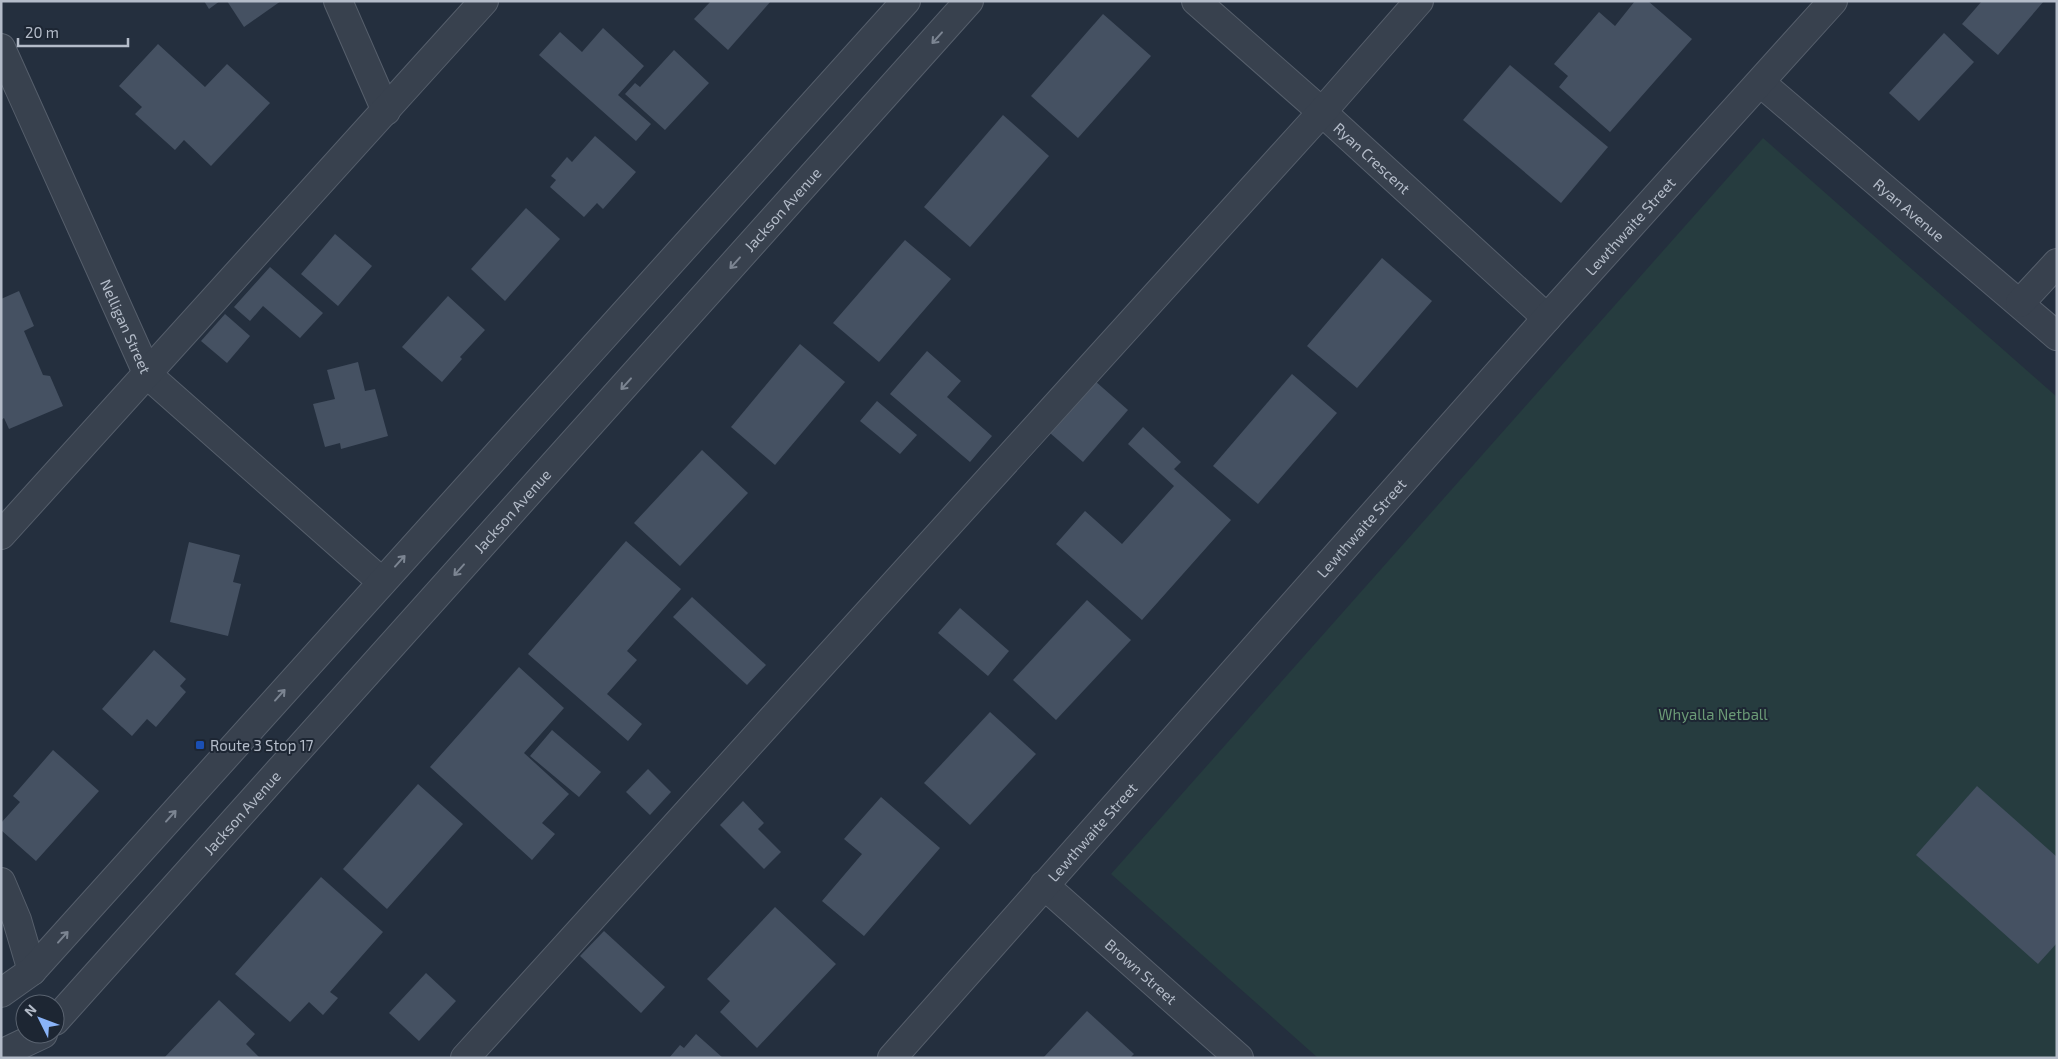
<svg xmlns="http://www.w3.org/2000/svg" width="2058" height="1059" font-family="'Exo 2',sans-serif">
<rect width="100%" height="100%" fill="#242f3e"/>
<polygon fill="#263c3f" points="1763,138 2057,397 2057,1058 1318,1058 1111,874"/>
<g fill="#455162">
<polygon points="204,1 220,1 209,9"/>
<polygon points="227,1 281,1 244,27"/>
<polygon points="711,1 771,1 728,50 694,19"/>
<polygon points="1635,1 1648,1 1692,39 1610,132 1559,87 1568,76 1554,64 1599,12 1615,26"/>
<polygon points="1982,1 2044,1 1998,55 1962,24"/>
<polygon points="1103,14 1151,56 1078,138 1031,96"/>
<polygon points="603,28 644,66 618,95 651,124 636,141 539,55 560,32 582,52"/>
<polygon points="1944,33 1974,62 1919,121 1889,93"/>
<polygon points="158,44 205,87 227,64 270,103 211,166 184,140 175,150 135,114 142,107 119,86"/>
<polygon points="674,50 709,83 665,130 625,94 635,83 640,87"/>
<polygon points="1510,65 1608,147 1561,203 1463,120"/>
<polygon points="1003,115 1049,156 970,247 924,207"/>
<polygon points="595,136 636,172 603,209 597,203 584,217 550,187 556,180 551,176 567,157 572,162"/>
<polygon points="526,208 560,239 505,301 471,269"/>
<polygon points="335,234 372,266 338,306 301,274"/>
<polygon points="905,240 951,279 879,362 833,323"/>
<polygon points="1382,258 1432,301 1357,388 1307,346"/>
<polygon points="270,267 323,313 300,338 263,306 250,321 234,307"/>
<polygon points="19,291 34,326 24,331 43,375 50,376 63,406 9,429 4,418 1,420 1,299"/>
<polygon points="448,296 485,330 460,357 462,359 442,382 402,347"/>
<polygon points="225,314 250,336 227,363 201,341"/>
<polygon points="800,344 845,382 775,465 731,427"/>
<polygon points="927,351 961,381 947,397 992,436 970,462 890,394"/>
<polygon points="358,362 365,391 375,389 388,436 341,449 340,443 325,447 313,404 335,399 327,370"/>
<polygon points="1292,374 1337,413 1258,504 1213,466"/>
<polygon points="1095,381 1128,410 1083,462 1050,433"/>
<polygon points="877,401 917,435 900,454 860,421"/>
<polygon points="1143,427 1181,462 1174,469 1231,520 1142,620 1056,544 1085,511 1122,544 1174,486 1128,444"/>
<polygon points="702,450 748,493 680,566 634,523"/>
<polygon points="626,541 681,589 627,651 637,660 607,694 642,724 628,741 528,654"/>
<polygon points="189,542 240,555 233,582 241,584 228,636 170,622"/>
<polygon points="692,597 766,665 747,685 673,617"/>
<polygon points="1087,600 1131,640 1056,720 1013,680"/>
<polygon points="960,608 1009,651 988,676 938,633"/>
<polygon points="154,650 186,679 180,686 186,692 156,727 147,719 132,736 102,709"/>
<polygon points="519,667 564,708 524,753 569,794 542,823 555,834 532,860 430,767"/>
<polygon points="990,712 1036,754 970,825 924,783"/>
<polygon points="552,730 601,772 579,797 530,756"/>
<polygon points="53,750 99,791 36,861 1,830 1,823 20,802 13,796"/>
<polygon points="648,769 671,792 650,815 626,792"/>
<polygon points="418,784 463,824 387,909 343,869"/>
<polygon points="1977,786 2057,857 2057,943 2038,964 1916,855"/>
<polygon points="881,797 940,848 864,936 822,901 862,854 844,839"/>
<polygon points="743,801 764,823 758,829 781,852 764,869 720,825"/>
<polygon points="321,877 383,932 330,992 338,998 323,1015 309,1002 290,1022 235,974"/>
<polygon points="775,907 836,964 757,1048 720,1012 730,1001 707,979"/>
<polygon points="604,931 665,987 641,1013 580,956"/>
<polygon points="426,973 456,1001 419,1041 389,1013"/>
<polygon points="219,1000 255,1034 246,1044 260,1058 164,1058"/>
<polygon points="1087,1011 1134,1054 1130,1058 1043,1058"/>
<polygon points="696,1034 723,1058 669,1058 680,1045 684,1048"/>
</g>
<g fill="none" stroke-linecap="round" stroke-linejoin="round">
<defs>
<g id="minor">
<polyline points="338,1 386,111"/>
<path id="s1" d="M1196 1 1322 112 1547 318"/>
<path id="s2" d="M1 48 148 375 382 582"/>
<path id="s3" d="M1761 83 2057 336"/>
<polyline points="2020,303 2057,263"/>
<polyline points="1,535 484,1"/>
<polyline points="1,882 17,920 32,971"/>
<path id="s4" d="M1044 885 1239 1058"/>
<polyline points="1,993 32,971 906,1"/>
<path id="s5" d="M55 1021 969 1"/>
<polyline points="1,1054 43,1034"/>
<polyline points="465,1058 1322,112 1419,1"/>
<path id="s6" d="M892 1058 1547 318 1833 1"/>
</g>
</defs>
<use href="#minor" stroke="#565f6c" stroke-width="30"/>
<use href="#minor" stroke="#38414e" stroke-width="28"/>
</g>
<defs><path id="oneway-shaft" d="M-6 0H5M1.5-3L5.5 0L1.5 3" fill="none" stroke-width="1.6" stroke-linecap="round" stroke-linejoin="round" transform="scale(1.25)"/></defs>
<g stroke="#7c8592">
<use href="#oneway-shaft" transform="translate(937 38) rotate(132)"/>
<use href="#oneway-shaft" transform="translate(735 263) rotate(132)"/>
<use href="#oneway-shaft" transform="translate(626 384) rotate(132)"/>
<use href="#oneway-shaft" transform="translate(400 561) rotate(-48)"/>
<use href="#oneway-shaft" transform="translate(459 570) rotate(132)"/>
<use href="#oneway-shaft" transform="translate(280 695) rotate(-48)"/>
<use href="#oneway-shaft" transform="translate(171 816) rotate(-48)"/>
<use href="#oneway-shaft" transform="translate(63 937) rotate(-48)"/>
</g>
<rect fill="#1a4fb4" stroke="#1d2633" stroke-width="2" x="195" y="740" width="10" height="10" rx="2.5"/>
<g text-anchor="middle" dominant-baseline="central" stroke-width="4" stroke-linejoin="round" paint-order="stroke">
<g font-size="15" fill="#b4bcc9" stroke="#1d2633">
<text stroke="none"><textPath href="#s1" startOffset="236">Ryan Crescent</textPath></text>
<text stroke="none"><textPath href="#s5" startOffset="1090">Jackson Avenue</textPath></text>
<text stroke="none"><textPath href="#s3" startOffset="195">Ryan Avenue</textPath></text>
<text stroke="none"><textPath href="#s6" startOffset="1112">Lewthwaite Street</textPath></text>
<text stroke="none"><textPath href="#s2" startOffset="305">Nelligan Street</textPath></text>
<text stroke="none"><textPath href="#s5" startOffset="685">Jackson Avenue</textPath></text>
<text stroke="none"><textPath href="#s6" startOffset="708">Lewthwaite Street</textPath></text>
<text stroke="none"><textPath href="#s5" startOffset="280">Jackson Avenue</textPath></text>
<text stroke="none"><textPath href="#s6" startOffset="302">Lewthwaite Street</textPath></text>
<text stroke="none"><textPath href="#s4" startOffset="130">Brown Street</textPath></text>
</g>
<g font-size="15" fill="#6b9a76" stroke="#1d2633">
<text x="1713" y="714">Whyalla Netball</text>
</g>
<g font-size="15" fill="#b4bcc9" stroke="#1d2633" text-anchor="start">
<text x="210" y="745">Route 3 Stop 17</text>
</g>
</g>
<rect width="2058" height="1059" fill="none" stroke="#b4bcc9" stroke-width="5"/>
<g transform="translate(40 1019) rotate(312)"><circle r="24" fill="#1d2633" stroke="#59626f"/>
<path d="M0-4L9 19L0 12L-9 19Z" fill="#8ab4f8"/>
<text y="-8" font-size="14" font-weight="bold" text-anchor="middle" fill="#b4bcc9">N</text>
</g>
<path d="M18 38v8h110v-8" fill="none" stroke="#b4bcc9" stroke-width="2.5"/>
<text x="25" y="38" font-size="15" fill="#b4bcc9" stroke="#1d2633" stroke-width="4" paint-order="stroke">20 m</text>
</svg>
